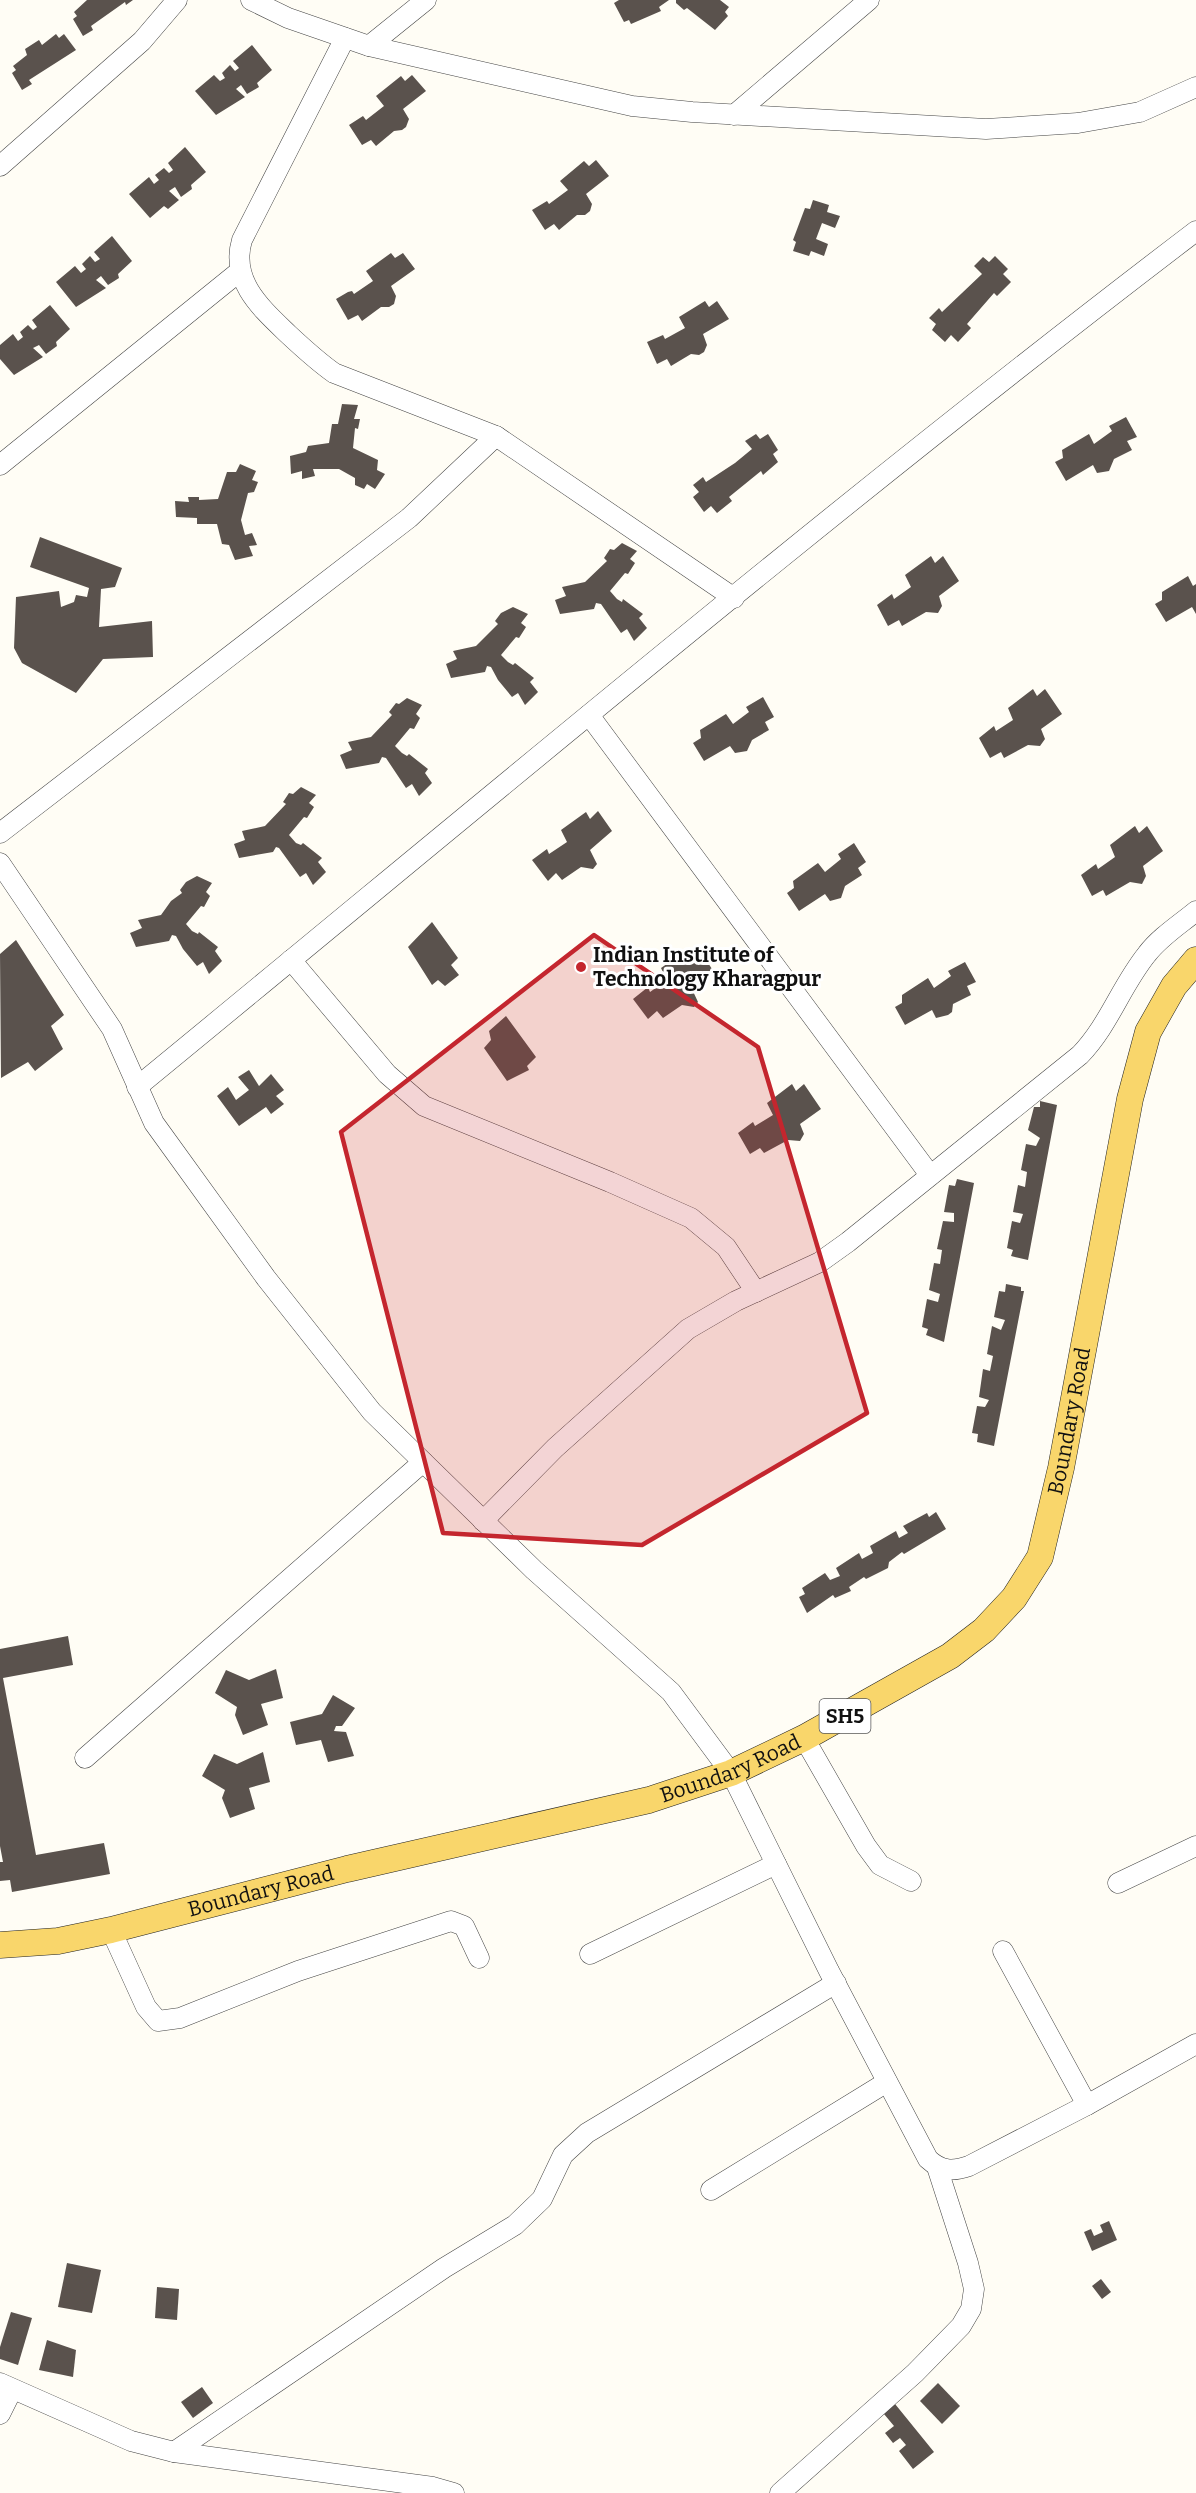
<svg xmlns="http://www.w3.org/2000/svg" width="1196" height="2493" font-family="Bitter,serif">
<rect width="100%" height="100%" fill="#fffdf5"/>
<g fill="#5a524d">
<polygon points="87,0 133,0 126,5 125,2 91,26 93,30 83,36 73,19 77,16 74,12"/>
<polygon points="619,0 669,0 659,7 661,11 631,24 629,20 624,22 614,3"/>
<polygon points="676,0 720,0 729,7 725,12 728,16 715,30 687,8 684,10 676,3"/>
<polygon points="56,34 59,38 64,34 76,50 29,80 32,84 22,90 12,73 16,70 13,66 27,55 25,49 39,40 42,45"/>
<polygon points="252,45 272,70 257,83 259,87 247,94 241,85 236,89 245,97 216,115 195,91 214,75 220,81 225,78 222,73 230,65 235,71 239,68 233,61"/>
<polygon points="412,75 426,91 403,109 409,119 406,127 402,130 394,131 376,146 371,140 362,145 349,125 363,116 366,120 384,106 376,96 401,76 405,81"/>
<polygon points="185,147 206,172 191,185 192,189 181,197 175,187 169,191 179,200 168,209 164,206 150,218 129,194 149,177 154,184 159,180 155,175 164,168 169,173 173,170 168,163"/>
<polygon points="596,160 609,176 586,194 592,204 590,211 585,215 577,215 559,230 554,224 545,230 532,210 547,201 549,204 568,190 560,181 584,161 589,166"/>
<polygon points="813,200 829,205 827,212 840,216 835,228 822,223 816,239 828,244 824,256 811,251 809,256 793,251 796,242 793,240 805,208 810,209"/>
<polygon points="112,236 132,261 118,274 119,278 108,285 101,276 96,280 106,288 76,307 56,282 75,266 81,273 86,269 82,264 90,256 95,262 100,259 94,252"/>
<polygon points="391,253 395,258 403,253 415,269 391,286 396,296 394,304 389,307 381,307 362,321 358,315 348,320 336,299 348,292 352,291 354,294 373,281 366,271"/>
<polygon points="995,256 1008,269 1003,274 1011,282 997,296 994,293 967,324 971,328 958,342 951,335 945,342 932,330 936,324 929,318 939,308 942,312 982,274 974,266 983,257 989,262"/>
<polygon points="705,301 709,307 717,301 729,319 703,334 707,345 704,352 699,355 691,354 671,366 667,359 657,364 647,342 663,335 665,339 685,328 679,317"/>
<polygon points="50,305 70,329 56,342 57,346 46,354 39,345 33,348 43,357 14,375 0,359 0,345 13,334 18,341 23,337 20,332 28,325 33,330 37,327 32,320"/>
<polygon points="342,404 358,405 354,419 360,419 358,429 355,428 353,448 378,460 377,470 385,474 375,489 367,484 364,489 355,485 355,478 339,469 313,469 315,476 302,479 302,471 291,474 290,456 306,452 308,446 329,443 332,424 338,424"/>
<polygon points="1126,417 1137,437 1127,441 1132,450 1114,459 1109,471 1097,473 1093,465 1066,481 1055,462 1063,458 1062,450 1089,434 1094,444 1112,431 1109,426"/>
<polygon points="756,434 760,439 768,434 778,450 773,454 778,462 763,475 761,471 729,497 732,501 717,513 711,506 704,512 693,497 699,492 693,485 703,477 706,482 735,463 752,449 745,441"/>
<polygon points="240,464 256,471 252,480 258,482 254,492 248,493 241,520 245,535 252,533 257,545 249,546 253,556 235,560 229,545 222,544 217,524 197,524 197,518 176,517 175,501 189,502 188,497 199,497 199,500 218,499 227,472 236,472"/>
<polygon points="40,537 122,568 115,587 101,589 99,627 152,621 153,657 103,659 76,693 22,663 14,648 16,597 59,591 61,607 74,602 76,595 87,597 89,588 30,567"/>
<polygon points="622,543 637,551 630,559 635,563 628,574 625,573 610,591 617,599 622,602 623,599 643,614 639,618 647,628 634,641 627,629 621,633 601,604 596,603 594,609 560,614 555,600 566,596 562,587 585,582 607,561 604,558 610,549 614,550"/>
<polygon points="931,556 935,563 943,556 959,581 939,596 942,606 938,613 926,612 902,626 899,620 888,626 877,605 892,594 894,599 911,587 905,575"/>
<polygon points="1188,576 1193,586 1196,584 1196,614 1192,607 1166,622 1155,604 1162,600 1162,592"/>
<polygon points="513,607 528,614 521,623 526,627 519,638 516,637 501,655 508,662 513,665 515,663 534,678 530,682 538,692 525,705 518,693 512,697 498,680 491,667 487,666 485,672 451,678 446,664 457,659 453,651 476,646 498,624 495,621 501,613"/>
<polygon points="1033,689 1037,696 1045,689 1062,714 1041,729 1045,739 1040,746 1028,745 1004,758 1001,752 990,758 979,738 994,726 996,731 1013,720 1008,708"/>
<polygon points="763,697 774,717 765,722 769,730 752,740 747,751 735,753 730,746 704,761 693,743 701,738 700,730 726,714 733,724 749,712 746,707"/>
<polygon points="407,698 422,705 416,714 420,718 414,729 410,728 395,746 402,753 407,756 409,754 428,769 425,773 432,783 419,796 412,784 406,788 386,758 382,757 379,763 346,769 340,755 352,750 348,742 371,737 392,715 389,712 396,703 399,704"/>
<polygon points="301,787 316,795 309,803 314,807 307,818 304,817 289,835 296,843 301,845 303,843 322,858 318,862 326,872 313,885 306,873 300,877 279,848 276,847 273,852 239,858 234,844 245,840 242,831 265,826 286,804 283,802 289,793 293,794"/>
<polygon points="598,811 612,831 590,850 597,864 593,869 581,867 562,880 556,873 548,881 532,860 547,849 549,854 567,842 561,830 586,812 590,819"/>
<polygon points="1135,826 1139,833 1147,826 1163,851 1143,866 1146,876 1142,884 1130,882 1106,896 1103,890 1092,896 1081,875 1096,864 1098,869 1115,857 1110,845"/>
<polygon points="854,843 866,862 858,868 862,875 845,886 841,898 830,901 825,894 799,911 787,893 794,888 793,881 818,863 825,872 841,859 838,854"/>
<polygon points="197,876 212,883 206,892 210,896 204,907 201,906 186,924 192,931 198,934 199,932 218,947 215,951 222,961 209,974 203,962 197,966 183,949 176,936 172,935 169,941 136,947 130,933 142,928 138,920 161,915 171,901 182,893 180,890 186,882"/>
<polygon points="432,922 458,958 451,965 459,975 445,986 438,980 432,985 408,947"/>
<polygon points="16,940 64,1015 51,1026 63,1049 35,1071 28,1062 1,1078 0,954"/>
<polygon points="699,949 712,969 691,987 698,1002 694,1007 682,1005 663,1018 657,1011 648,1019 633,999 648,987 650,992 667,980 661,968 687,950 691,957"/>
<polygon points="965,962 976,982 967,986 971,995 953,1004 952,1012 948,1015 936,1018 932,1010 905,1025 895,1007 902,1003 902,995 928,978 934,988 951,976 948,971"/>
<polygon points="506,1016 536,1057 527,1066 529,1070 507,1081 484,1048 491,1040 489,1031"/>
<polygon points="249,1070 259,1086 271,1074 284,1090 276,1096 284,1104 271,1114 266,1107 239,1126 217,1096 228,1087 236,1100 249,1090 238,1077"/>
<polygon points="792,1084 796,1091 804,1084 821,1109 800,1124 804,1134 800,1141 788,1140 764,1153 760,1148 750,1154 738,1133 753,1122 755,1126 773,1115 767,1103"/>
<polygon points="1040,1101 1057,1105 1028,1260 1011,1256 1013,1250 1007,1248 1012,1221 1020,1223 1023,1214 1013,1212 1018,1185 1025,1187 1027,1172 1021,1170 1026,1144 1036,1146 1040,1138 1028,1130 1034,1107 1040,1107"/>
<polygon points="957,1179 974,1183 944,1342 926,1335 928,1329 922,1327 927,1299 938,1302 940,1294 929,1290 934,1263 940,1264 942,1250 937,1249 943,1221 954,1222 954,1213 944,1212 949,1185 955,1186"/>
<polygon points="1006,1284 1021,1287 1021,1291 1024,1291 994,1446 977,1442 978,1434 972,1433 977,1406 985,1407 989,1400 979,1397 983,1369 990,1371 993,1356 987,1354 992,1326 1001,1330 1005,1320 994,1317 999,1291 1005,1292"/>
<polygon points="936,1512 946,1529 904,1554 902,1552 889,1562 888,1568 866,1579 864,1577 849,1587 851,1591 835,1598 833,1595 807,1613 799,1597 805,1594 802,1588 825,1573 830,1580 840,1576 836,1568 859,1553 862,1559 873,1553 870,1546 896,1531 899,1538 908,1533 903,1526 927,1513 929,1517"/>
<polygon points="68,1636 73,1665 3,1678 36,1855 104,1843 110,1874 12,1892 10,1880 0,1881 0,1862 3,1862 0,1846 0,1649"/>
<polygon points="276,1669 283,1698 261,1704 268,1725 243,1735 235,1715 237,1707 215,1693 226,1670 249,1680"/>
<polygon points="333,1695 355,1708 342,1726 336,1726 334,1731 346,1732 354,1756 328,1762 321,1740 296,1745 290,1722 322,1714"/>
<polygon points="263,1752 270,1782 249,1788 255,1809 230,1818 222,1798 225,1790 202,1776 214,1754 237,1764"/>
<polygon points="1109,2221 1117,2240 1092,2251 1084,2232 1091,2229 1094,2236 1103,2232 1100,2225"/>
<polygon points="67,2263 101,2270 92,2313 58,2307"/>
<polygon points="1101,2279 1111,2292 1102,2299 1092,2286"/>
<polygon points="157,2287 179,2289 177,2320 155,2318"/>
<polygon points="11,2312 32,2318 18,2365 0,2359 0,2347"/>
<polygon points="47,2340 76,2350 73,2377 39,2370"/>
<polygon points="938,2383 960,2406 942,2424 920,2401"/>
<polygon points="202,2387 213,2403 193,2418 181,2402"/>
<polygon points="891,2399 934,2452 913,2469 899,2451 906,2445 900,2438 893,2443 885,2433 894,2426 879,2408"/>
</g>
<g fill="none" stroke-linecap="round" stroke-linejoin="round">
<defs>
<g id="minor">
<polyline points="251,0 288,18 369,46 632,106 692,112 986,129 1078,123 1140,112 1196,87"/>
<path d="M345 38 242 240C230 281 261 308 288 334 303 348 317 361 334 373L496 436 734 598"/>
<polyline points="369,46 426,0"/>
<polyline points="734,115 869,0"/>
<polyline points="0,166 142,41 177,0"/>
<polyline points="0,465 240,271"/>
<polyline points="589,715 930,1175"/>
<polyline points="0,833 409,518 496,436"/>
<path d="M0 863 112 1029 154 1123 266 1278 372 1412 534 1570 671 1692 731 1773 829 1971 928 2159C941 2171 952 2172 969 2166L1087 2105 1196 2044"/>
<polyline points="291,960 387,1074 424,1106 610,1182 691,1218 726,1247 756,1292"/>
<path d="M137 1087C488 799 835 506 1196 231"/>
<path d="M483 1521 555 1448 688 1329 736 1301 820 1262 848 1242 1080 1055C1109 1025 1121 986 1147 954 1160 937 1179 925 1196 911"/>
<polyline points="804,1738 866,1846 880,1865 911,1881"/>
<polyline points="85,1758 423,1462"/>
<polyline points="1118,1883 1196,1846"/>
<polyline points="111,1930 146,2007 158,2021 180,2018 298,1971 451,1921 464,1926 479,1958"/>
<polyline points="1003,1951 1087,2105"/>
<polyline points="590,1954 776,1864"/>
<polyline points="711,2190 887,2082"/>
<polyline points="0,2383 131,2441 174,2452 433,2487 454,2493"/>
<polyline points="0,2414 12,2390"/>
<polyline points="174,2452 444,2268 515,2225 542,2199 563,2155 587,2133 836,1983"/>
<polyline points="780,2493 915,2373 961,2326 971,2309 974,2289 968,2263 937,2167"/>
</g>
<g id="major">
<path id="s1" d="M0 1945 58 1941 111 1930 347 1869 649 1800 731 1773 804 1738 950 1656 984 1630 1014 1598 1040 1557 1061 1468 1130 1099 1148 1032 1174 986 1196 960"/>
</g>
</defs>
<use href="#minor" stroke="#444" stroke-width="21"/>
<use href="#major" stroke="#222" stroke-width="27"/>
<use href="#minor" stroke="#fff" stroke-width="20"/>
<use href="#major" stroke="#f9d66b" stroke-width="26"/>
</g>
<path fill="#c4262e" fill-opacity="0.2" stroke="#c4262e" stroke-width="4.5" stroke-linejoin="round" d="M594 935 758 1047 867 1413 642 1545 443 1533 341 1132Z"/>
<circle fill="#c4262e" stroke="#fff" stroke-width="2" cx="581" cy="967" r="6"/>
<g text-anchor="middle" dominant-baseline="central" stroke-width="6" stroke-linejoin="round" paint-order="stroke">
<rect fill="#fff" stroke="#585858" stroke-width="1.5" x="819.5" y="1699" width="51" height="34" rx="4.5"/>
<g font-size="20" font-weight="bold" fill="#111">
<text x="845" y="1716">SH5</text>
</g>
<g font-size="21" font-weight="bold" fill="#111" stroke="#fff" text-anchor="start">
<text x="593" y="955">Indian Institute of<tspan x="593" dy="24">Technology Kharagpur</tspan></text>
</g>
<g font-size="21" fill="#111" stroke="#fff">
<text stroke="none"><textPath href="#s1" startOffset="1275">Boundary Road</textPath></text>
<text stroke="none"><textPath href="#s1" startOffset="753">Boundary Road</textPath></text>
<text stroke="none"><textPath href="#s1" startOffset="267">Boundary Road</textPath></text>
</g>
</g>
</svg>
